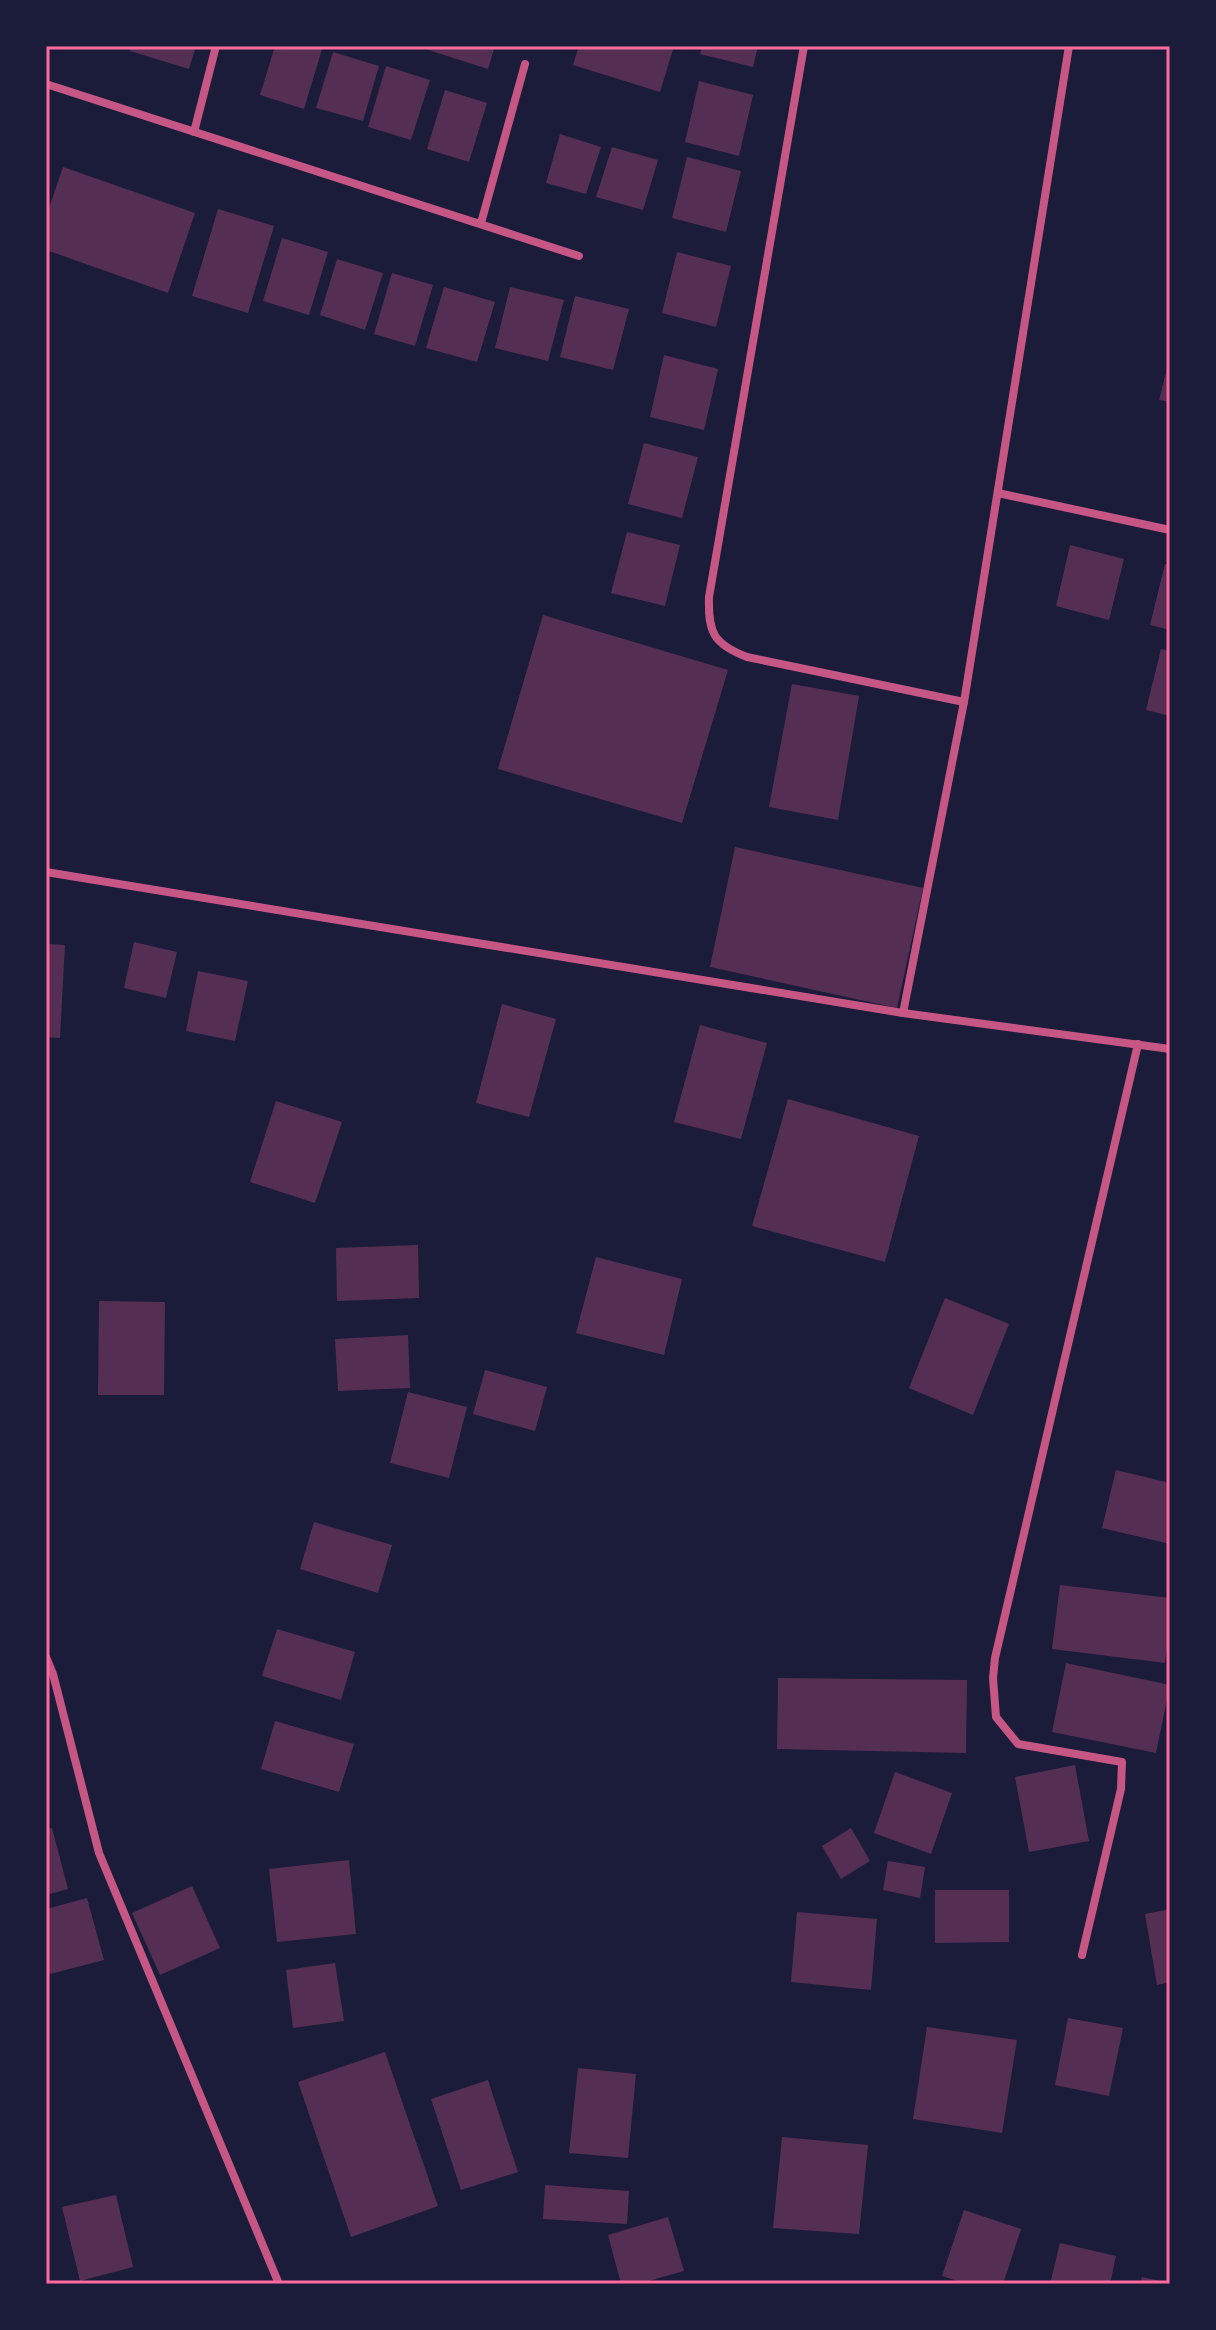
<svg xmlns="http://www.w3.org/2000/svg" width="1216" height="2330" font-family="'Work Sans',sans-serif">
<rect width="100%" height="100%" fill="#1b1b3a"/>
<g fill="#542f53">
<polygon points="131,46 196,46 189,69 130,51"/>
<polygon points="275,46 323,46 304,109 260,95"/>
<polygon points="416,46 495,46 488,69"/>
<polygon points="579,46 674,46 660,92 573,65"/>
<polygon points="702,46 758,46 753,67 700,54"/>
<polygon points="333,52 379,66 363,121 316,108"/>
<polygon points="386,66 430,80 411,140 368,127"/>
<polygon points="699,81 753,95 739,156 685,142"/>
<polygon points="445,90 487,103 469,162 427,149"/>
<polygon points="560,134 601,147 586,194 546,183"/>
<polygon points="612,147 658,160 643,210 596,197"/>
<polygon points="687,157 741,171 726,232 672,218"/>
<polygon points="63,167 195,213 168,293 46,250 46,217"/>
<polygon points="218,209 274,226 248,313 192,296"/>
<polygon points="282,238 328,252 309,315 263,301"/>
<polygon points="677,252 731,266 716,327 662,313"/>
<polygon points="337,259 383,273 365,330 320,315"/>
<polygon points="392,273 433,285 415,346 374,334"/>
<polygon points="444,287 495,302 477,362 426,348"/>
<polygon points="510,287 564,300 548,361 495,348"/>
<polygon points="575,296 629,309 613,370 560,357"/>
<polygon points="664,355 718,369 704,430 650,417"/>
<polygon points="1169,361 1170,361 1170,402 1159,400"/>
<polygon points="644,443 698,457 682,518 628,504"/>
<polygon points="627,532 680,545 665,606 611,593"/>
<polygon points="1070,545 1124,559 1109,620 1056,606"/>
<polygon points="1165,564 1170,565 1170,630 1150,625"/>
<polygon points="543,615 728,670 682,823 498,769"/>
<polygon points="1161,649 1170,651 1170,716 1146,710"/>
<polygon points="792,684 859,696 838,820 769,807"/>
<polygon points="735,847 923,888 897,1008 710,967"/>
<polygon points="134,942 177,952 166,998 124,988"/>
<polygon points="46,944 65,945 60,1038 46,1037"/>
<polygon points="198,971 248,981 235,1041 186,1031"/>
<polygon points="502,1004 556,1019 529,1117 476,1103"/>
<polygon points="700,1025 767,1043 741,1139 674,1122"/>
<polygon points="788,1099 919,1136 885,1262 752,1226"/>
<polygon points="276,1101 342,1122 315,1203 250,1182"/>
<polygon points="418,1245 419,1298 337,1301 336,1248"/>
<polygon points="596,1257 682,1279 664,1355 576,1333"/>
<polygon points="945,1298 1009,1324 973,1415 909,1388"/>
<polygon points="99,1301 165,1302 164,1395 98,1395"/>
<polygon points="408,1335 410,1388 338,1391 335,1339"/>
<polygon points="485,1370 547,1387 535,1431 473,1414"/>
<polygon points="408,1392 467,1407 449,1478 390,1463"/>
<polygon points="1116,1470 1170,1483 1170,1544 1102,1528"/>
<polygon points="314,1522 392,1545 378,1593 300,1569"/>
<polygon points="1060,1585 1170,1598 1170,1624 1165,1663 1052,1649"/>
<polygon points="277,1629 355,1652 341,1700 262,1676"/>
<polygon points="1066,1663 1170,1685 1156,1753 1052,1732"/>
<polygon points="778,1678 967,1680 966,1753 777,1749"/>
<polygon points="275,1721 354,1744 339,1792 261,1769"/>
<polygon points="1075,1765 1089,1841 1029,1852 1015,1777"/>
<polygon points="895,1772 952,1793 931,1854 874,1833"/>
<polygon points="52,1828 68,1889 46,1895 46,1829"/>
<polygon points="851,1828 870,1861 841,1879 822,1846"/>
<polygon points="349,1860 356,1934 277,1942 269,1869"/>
<polygon points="888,1861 925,1867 920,1898 883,1890"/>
<polygon points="192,1886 220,1948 160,1975 132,1913"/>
<polygon points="935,1890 1009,1890 1009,1942 935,1943"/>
<polygon points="87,1898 104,1960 46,1975 46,1909"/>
<polygon points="1170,1909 1170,1982 1157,1985 1145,1914"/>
<polygon points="797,1912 877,1919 871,1990 791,1982"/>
<polygon points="335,1963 344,2021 293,2028 286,1970"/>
<polygon points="1068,2018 1123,2028 1109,2096 1055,2085"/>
<polygon points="927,2027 1017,2040 1002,2133 913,2119"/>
<polygon points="385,2052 438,2206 351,2237 298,2082"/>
<polygon points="578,2068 636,2074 628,2158 569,2153"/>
<polygon points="488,2080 518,2172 461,2190 431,2099"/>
<polygon points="782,2137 868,2145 859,2234 773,2228"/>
<polygon points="545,2185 629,2191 627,2224 543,2219"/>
<polygon points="116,2195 133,2267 80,2281 62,2207"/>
<polygon points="964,2210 1021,2229 1003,2284 967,2284 942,2276"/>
<polygon points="668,2217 684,2271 638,2284 621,2284 608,2235"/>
<polygon points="1060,2243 1116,2256 1110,2284 1050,2284"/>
<polygon points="1142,2277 1169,2283 1169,2284 1140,2284"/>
</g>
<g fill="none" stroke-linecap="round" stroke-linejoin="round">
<g stroke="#c65784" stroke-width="8">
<path d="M804 46 709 597C708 632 713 644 747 657L964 702"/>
<polyline points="46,84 579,256"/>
<polyline points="194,132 216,46"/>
<polyline points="481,223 525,64"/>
<polyline points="998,493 1170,530"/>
<polyline points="46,872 903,1013 1170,1049"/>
<polyline points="903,1013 964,702 1069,46"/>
<polyline points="46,1657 53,1674 99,1853 279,2284"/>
<polyline points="1082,1955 1121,1789 1122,1762 1018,1744 996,1717 993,1678 995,1658 1138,1044"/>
</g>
</g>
<rect width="1216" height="2330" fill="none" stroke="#1b1b3a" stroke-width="96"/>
<rect x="48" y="48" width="1120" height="2234" fill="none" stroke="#ff6b9d" stroke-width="3"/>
</svg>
